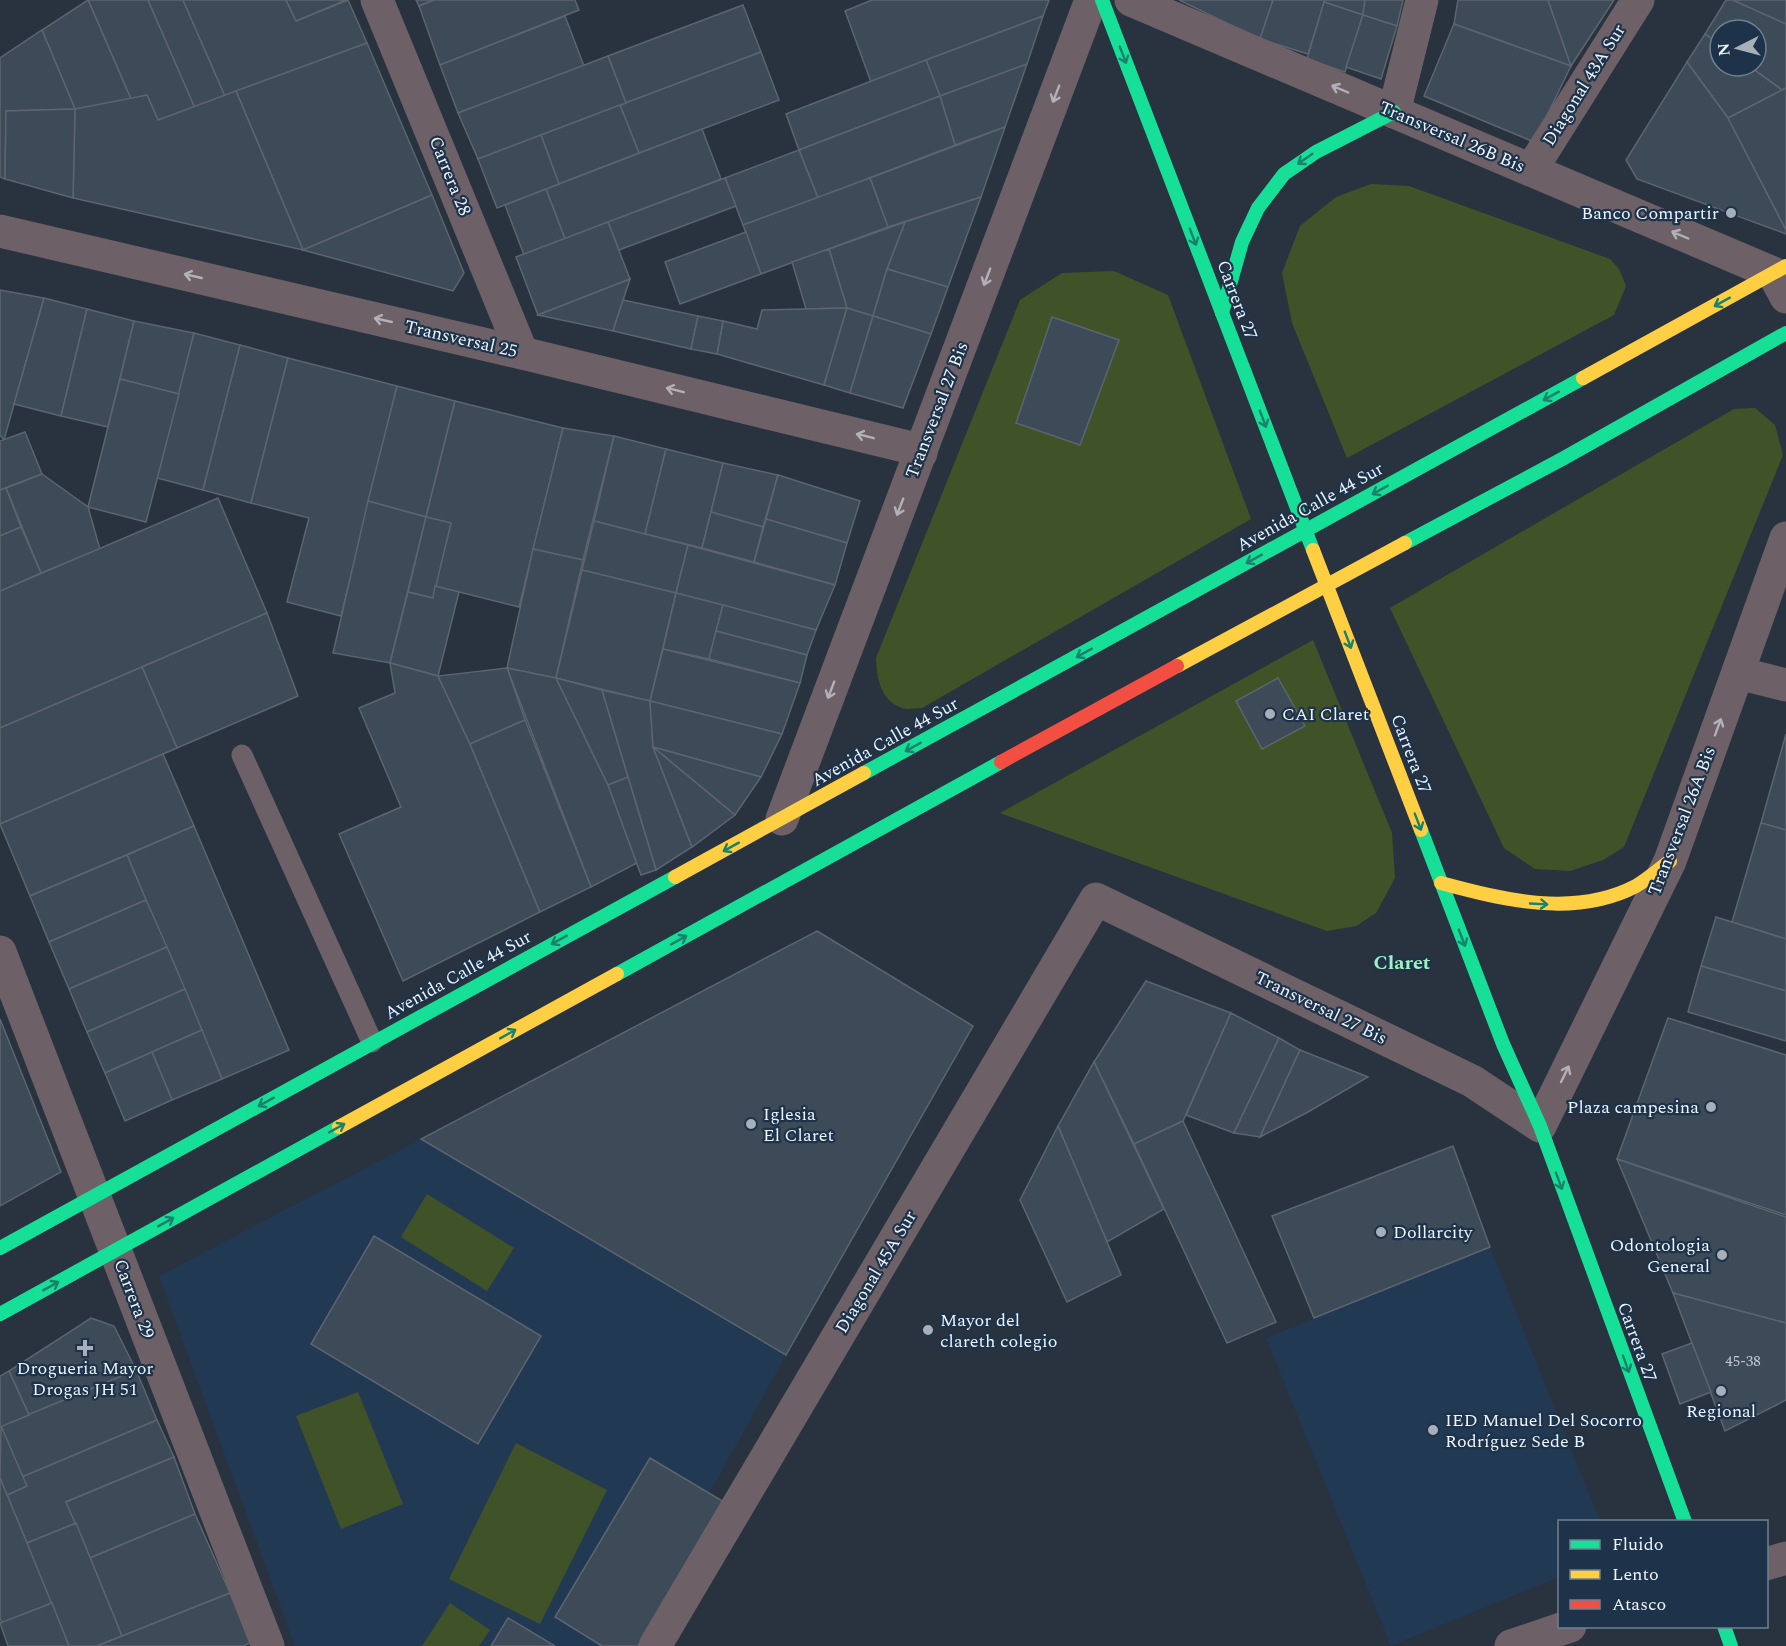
<svg xmlns="http://www.w3.org/2000/svg" width="1786" height="1646" font-family="Spectral,serif">
<rect width="100%" height="100%" fill="#28333f"/>
<g fill="#223953">
<polygon points="421,1139 786,1355 624,1646 295,1646 159,1276"/>
<polygon points="1490,1247 1600,1521 1560,1522 1559,1577 1391,1646 1266,1338"/>
</g>
<g fill="#405328">
<polygon points="1371,184 1409,186 1610,259 1619,269 1626,286 1614,315 1347,458 1292,323 1282,273 1300,226 1336,197"/>
<path d="M1114 271 1168 295 1251 519 922 708C916 708 907 710 902 708 880 700 877 678 876 658L1020 300 1062 273Z"/>
<polygon points="1755,408 1775,425 1783,455 1624,847 1603,860 1570,871 1535,869 1504,848 1390,608 1734,409"/>
<polygon points="1313,640 1392,833 1395,878 1376,913 1356,926 1327,931 1000,813"/>
<polygon points="427,1194 514,1248 487,1291 401,1237"/>
<polygon points="358,1392 403,1504 341,1529 296,1416"/>
<polygon points="516,1443 607,1490 540,1624 449,1579"/>
<polygon points="450,1603 490,1630 479,1646 422,1646"/>
</g>
<g fill="#3d4a58" stroke="#5c656f" stroke-width="1.5">
<polygon points="88,0 148,0 195,108 158,120 147,95 131,99"/>
<polygon points="88,0 131,99 75,109 42,30"/>
<polygon points="148,0 183,0 225,96 195,108"/>
<polygon points="183,0 286,0 296,21 348,0 367,43 225,96"/>
<polygon points="286,0 346,0 296,21"/>
<polygon points="416,0 434,0 419,6"/>
<polygon points="434,0 575,0 579,10 440,65 419,6"/>
<polygon points="872,0 1049,0 1043,16 871,82 845,11"/>
<polygon points="1179,0 1273,0 1260,39"/>
<polygon points="1273,0 1325,0 1308,54 1260,39"/>
<polygon points="1325,0 1365,0 1363,15 1324,2"/>
<polygon points="1365,0 1403,0 1397,26 1363,15"/>
<polygon points="1458,0 1548,0 1571,66 1454,24"/>
<polygon points="1548,0 1614,0 1571,66"/>
<polygon points="1726,0 1733,0 1786,24 1786,88 1782,90 1749,66 1756,66 1756,30 1720,30 1720,45 1705,34"/>
<polygon points="1733,0 1786,0 1786,24"/>
<polygon points="1324,2 1363,15 1345,72 1307,59"/>
<polygon points="743,5 761,52 626,103 608,56"/>
<polygon points="1363,15 1397,26 1381,79 1346,67"/>
<polygon points="565,16 584,66 458,113 440,65"/>
<polygon points="1043,16 1027,64 940,96 926,60"/>
<polygon points="1454,24 1571,66 1534,142 1424,96"/>
<polygon points="42,30 75,109 6,111 5,179 0,177 0,58"/>
<polygon points="1705,34 1720,45 1720,66 1749,66 1782,90 1728,118 1687,62"/>
<polygon points="367,43 432,195 303,250 236,91"/>
<polygon points="761,52 779,100 639,153 620,105"/>
<polygon points="608,56 626,103 478,159 458,113"/>
<polygon points="926,60 940,96 799,150 786,114"/>
<polygon points="1687,62 1728,118 1786,230 1786,234 1637,179 1626,160"/>
<polygon points="1027,64 1005,127 955,145 940,96"/>
<polygon points="1786,88 1786,230 1728,118"/>
<polygon points="236,91 303,250 73,198 75,109 147,95 158,120"/>
<polygon points="940,96 955,145 818,198 799,150"/>
<polygon points="620,105 639,153 559,184 541,135"/>
<polygon points="75,109 73,198 5,179 6,111"/>
<polygon points="1005,127 981,197 888,227 870,178"/>
<polygon points="702,129 721,179 565,239 546,189"/>
<polygon points="541,135 559,184 497,208 478,159"/>
<polygon points="799,150 818,198 743,225 725,178"/>
<polygon points="725,178 736,206 619,250 608,222"/>
<polygon points="870,178 888,227 761,274 743,225"/>
<polygon points="546,189 565,239 524,255 505,205"/>
<polygon points="432,195 464,273 453,291 303,250"/>
<polygon points="981,197 948,287 887,269 905,222"/>
<polygon points="608,222 630,279 538,315 516,257"/>
<polygon points="905,222 887,269 873,316 847,308 829,249"/>
<polygon points="746,232 761,274 680,304 665,262"/>
<polygon points="829,249 847,308 806,309 792,262"/>
<polygon points="887,269 948,287 931,334 873,316"/>
<polygon points="630,279 613,331 538,315"/>
<polygon points="0,290 44,298 4,440 0,435"/>
<polygon points="44,298 87,309 61,416 14,404"/>
<polygon points="623,300 698,316 691,349 613,331"/>
<polygon points="847,308 824,385 717,354 723,321 757,329 762,310"/>
<polygon points="847,308 873,316 850,393 824,385"/>
<polygon points="87,309 134,321 108,427 61,416"/>
<polygon points="698,316 723,321 717,354 691,349"/>
<polygon points="873,316 931,334 903,408 850,393"/>
<polygon points="1052,317 1119,340 1080,445 1016,423"/>
<polygon points="134,321 194,333 179,394 120,379"/>
<polygon points="194,333 240,345 203,490 157,478"/>
<polygon points="240,345 288,358 251,503 203,490"/>
<polygon points="288,358 397,386 341,616 287,602 309,518 251,503"/>
<polygon points="120,379 179,394 146,522 88,507"/>
<polygon points="397,386 455,401 426,517 368,501"/>
<polygon points="455,401 563,428 519,607 435,586 451,523 426,517"/>
<polygon points="563,428 614,436 583,560 533,549"/>
<polygon points="25,432 42,474 0,490 0,441"/>
<polygon points="614,436 666,449 645,534 594,521"/>
<polygon points="666,449 723,463 702,548 645,534"/>
<polygon points="723,463 778,475 763,527 711,512"/>
<polygon points="42,474 88,507 100,549 41,573 6,488"/>
<polygon points="778,475 860,501 847,543 766,519"/>
<polygon points="6,488 21,527 0,536 0,490"/>
<polygon points="218,498 267,613 0,728 0,591"/>
<polygon points="368,501 426,517 390,663 333,653"/>
<polygon points="711,512 763,527 754,562 702,548"/>
<polygon points="426,517 451,523 433,598 408,592"/>
<polygon points="766,519 847,543 835,585 754,562"/>
<polygon points="594,521 688,545 676,593 582,570"/>
<polygon points="21,527 41,573 0,591 0,536"/>
<polygon points="688,545 835,585 816,630 676,593"/>
<polygon points="533,549 583,560 556,678 507,668"/>
<polygon points="582,570 676,593 650,701 556,678"/>
<polygon points="435,586 459,592 438,676 390,663 408,592 433,598"/>
<polygon points="676,593 723,605 709,659 663,649"/>
<polygon points="723,605 816,630 807,655 716,631"/>
<polygon points="267,613 298,696 177,748 142,667"/>
<polygon points="716,631 807,655 800,683 709,659"/>
<polygon points="663,649 800,683 782,734 650,701"/>
<polygon points="390,663 438,676 470,744 540,912 403,981 339,834 401,807 359,708 395,693"/>
<polygon points="142,667 177,748 0,824 0,728"/>
<polygon points="507,668 556,678 608,785 637,863 591,887"/>
<polygon points="507,668 525,720 470,744 438,676"/>
<polygon points="556,678 602,690 628,777 608,785"/>
<polygon points="1278,678 1305,726 1262,749 1236,701"/>
<polygon points="602,690 650,701 653,747 692,847 656,870"/>
<polygon points="650,701 782,734 761,777 653,747"/>
<polygon points="525,720 591,887 540,912 470,744"/>
<polygon points="1786,734 1786,830 1761,823"/>
<polygon points="653,747 761,777 735,815"/>
<polygon points="653,747 735,815 692,847"/>
<polygon points="163,754 194,826 30,896 0,824"/>
<polygon points="628,777 656,870 641,875 608,785"/>
<polygon points="1761,823 1786,830 1786,939 1732,922"/>
<polygon points="194,826 289,1050 222,1079 127,855"/>
<polygon points="127,855 146,900 49,942 30,896"/>
<polygon points="146,900 167,947 69,989 49,942"/>
<polygon points="1716,917 1786,939 1786,991 1701,966"/>
<polygon points="817,931 973,1026 786,1355 421,1139"/>
<polygon points="167,947 185,989 87,1032 69,989"/>
<polygon points="1701,966 1786,991 1786,1041 1688,1012"/>
<polygon points="1146,981 1231,1013 1183,1121 1134,1144 1094,1062"/>
<polygon points="185,989 202,1030 105,1073 87,1032"/>
<polygon points="1231,1013 1279,1038 1234,1133 1186,1115"/>
<polygon points="1668,1018 1786,1055 1786,1215 1617,1159"/>
<polygon points="0,1019 61,1172 0,1206"/>
<polygon points="202,1030 222,1079 172,1100 152,1052"/>
<polygon points="1279,1038 1300,1050 1260,1137 1234,1133"/>
<polygon points="1300,1050 1368,1077 1308,1112 1260,1137"/>
<polygon points="152,1052 172,1100 125,1121 105,1073"/>
<polygon points="1094,1062 1164,1209 1107,1242 1058,1126"/>
<polygon points="1183,1121 1276,1322 1227,1343 1134,1144"/>
<polygon points="1058,1126 1121,1275 1067,1302 1020,1200"/>
<polygon points="1453,1146 1490,1247 1314,1318 1272,1216"/>
<polygon points="1617,1159 1786,1217 1786,1323 1673,1293"/>
<polygon points="374,1236 541,1336 478,1444 311,1344"/>
<polygon points="1673,1293 1786,1323 1786,1400 1725,1431"/>
<polygon points="91,1318 114,1326 136,1370 29,1415 9,1371"/>
<polygon points="1692,1343 1711,1392 1680,1404 1662,1354"/>
<polygon points="136,1370 157,1420 22,1477 1,1426"/>
<polygon points="9,1371 29,1415 0,1427 0,1376"/>
<polygon points="157,1420 174,1457 66,1502 76,1523 27,1543 7,1495 27,1486 22,1477"/>
<polygon points="1,1426 27,1486 7,1495 0,1478"/>
<polygon points="174,1457 195,1514 90,1558 66,1502"/>
<polygon points="650,1458 724,1502 638,1646 602,1646 555,1617"/>
<polygon points="0,1478 52,1603 2,1623 0,1618"/>
<polygon points="195,1514 230,1593 122,1636 90,1558"/>
<polygon points="76,1523 122,1636 97,1646 69,1646 27,1543"/>
<polygon points="230,1593 250,1643 243,1646 97,1646"/>
<polygon points="52,1603 69,1646 8,1646 0,1623"/>
<polygon points="508,1618 555,1646 491,1646"/>
</g>
<g fill="none" stroke-linecap="round" stroke-linejoin="round">
<polyline stroke="#6d6167" stroke-width="21" points="242,755 372,1042"/>
<g stroke="#6d6167" stroke-width="33">
<polyline points="377,0 522,353"/>
<polyline points="1131,0 1773,273 1786,297"/>
<polyline points="1394,112 1422,0"/>
<polyline points="1531,170 1638,0"/>
<polyline points="0,231 522,353 908,447 921,453"/>
<polyline points="1738,673 1786,685"/>
<polyline points="782,819 1091,0"/>
<polyline points="0,952 268,1646"/>
<polyline points="1766,1564 1786,1558"/>
<polyline points="655,1646 1096,899 1472,1081 1540,1126 1670,861 1786,538"/>
<polyline points="1511,1646 1570,1626"/>
</g>
<g stroke="#16e098" stroke-width="14">
<polyline points="1102,0 1313,550"/>
<polyline points="1222,313 1242,242 1258,208 1284,174 1316,152 1394,112"/>
<polyline points="1405,543 1564,458 1786,333"/>
<polyline points="864,773 1583,378"/>
<polyline points="1421,830 1503,1044 1540,1126 1685,1522"/>
<polyline points="617,974 1001,762"/>
<polyline points="0,1248 675,877"/>
<polyline points="0,1314 339,1127"/>
<polyline points="1724,1626 1731,1646"/>
</g>
<g stroke="#ffcf43" stroke-width="14">
<polyline points="1583,378 1786,266"/>
<polyline points="1313,550 1421,830"/>
<polyline points="1177,666 1405,543"/>
<polyline points="675,877 864,773"/>
<path d="M1441 883C1504 900 1575 918 1636 886 1648 879 1659 869 1670 861"/>
<polyline points="339,1127 617,974"/>
</g>
<polyline stroke="#f24e42" stroke-width="14" points="1001,762 1177,666"/>
</g>
<defs><path id="oneway-shaft" d="M-6 0H5M1.5-3L5.5 0L1.5 3" fill="none" stroke-width="1.6" stroke-linecap="round" stroke-linejoin="round" transform="scale(1.5)"/></defs>
<g stroke="#1a816d">
<use href="#oneway-shaft" transform="translate(1123 55) rotate(69)"/>
<use href="#oneway-shaft" transform="translate(1305 159) rotate(145)"/>
<use href="#oneway-shaft" transform="translate(1193 237) rotate(69)"/>
<use href="#oneway-shaft" transform="translate(1722 302) rotate(151)"/>
<use href="#oneway-shaft" transform="translate(1551 396) rotate(151)"/>
<use href="#oneway-shaft" transform="translate(1263 419) rotate(69)"/>
<use href="#oneway-shaft" transform="translate(1380 490) rotate(151)"/>
<use href="#oneway-shaft" transform="translate(1254 559) rotate(151)"/>
<use href="#oneway-shaft" transform="translate(1348 640) rotate(69)"/>
<use href="#oneway-shaft" transform="translate(1084 653) rotate(151)"/>
<use href="#oneway-shaft" transform="translate(913 747) rotate(151)"/>
<use href="#oneway-shaft" transform="translate(1418 822) rotate(69)"/>
<use href="#oneway-shaft" transform="translate(731 847) rotate(151)"/>
<use href="#oneway-shaft" transform="translate(1539 904) rotate(3)"/>
<use href="#oneway-shaft" transform="translate(1462 938) rotate(69)"/>
<use href="#oneway-shaft" transform="translate(559 940) rotate(151)"/>
<use href="#oneway-shaft" transform="translate(679 940) rotate(-29)"/>
<use href="#oneway-shaft" transform="translate(508 1034) rotate(-29)"/>
<use href="#oneway-shaft" transform="translate(266 1102) rotate(151)"/>
<use href="#oneway-shaft" transform="translate(337 1128) rotate(-29)"/>
<use href="#oneway-shaft" transform="translate(1559 1181) rotate(70)"/>
<use href="#oneway-shaft" transform="translate(166 1222) rotate(-29)"/>
<use href="#oneway-shaft" transform="translate(51 1286) rotate(-29)"/>
<use href="#oneway-shaft" transform="translate(1626 1364) rotate(70)"/>
</g>
<g stroke="#b2b1b9">
<use href="#oneway-shaft" transform="translate(1340 89) rotate(-157)"/>
<use href="#oneway-shaft" transform="translate(1056 94) rotate(111)"/>
<use href="#oneway-shaft" transform="translate(1680 235) rotate(-157)"/>
<use href="#oneway-shaft" transform="translate(193 276) rotate(-167)"/>
<use href="#oneway-shaft" transform="translate(987 277) rotate(111)"/>
<use href="#oneway-shaft" transform="translate(383 320) rotate(-167)"/>
<use href="#oneway-shaft" transform="translate(675 390) rotate(-166)"/>
<use href="#oneway-shaft" transform="translate(865 436) rotate(-166)"/>
<use href="#oneway-shaft" transform="translate(900 507) rotate(111)"/>
<use href="#oneway-shaft" transform="translate(831 690) rotate(111)"/>
<use href="#oneway-shaft" transform="translate(1718 727) rotate(-70)"/>
<use href="#oneway-shaft" transform="translate(1565 1074) rotate(-64)"/>
</g>
<g fill="#a7b0ba" stroke="#1e3349" stroke-width="2">
<circle cx="1731" cy="213" r="6"/>
<circle cx="1270" cy="714" r="6"/>
<circle cx="1711" cy="1107" r="6"/>
<circle cx="751" cy="1124" r="6"/>
<circle cx="1381" cy="1232" r="6"/>
<circle cx="1722" cy="1255" r="6"/>
<circle cx="928" cy="1330" r="6"/>
<path d="M82 1339h6v6h6v6h-6v6h-6v-6h-6v-6h6z"/>
<circle cx="1721" cy="1391" r="6"/>
<circle cx="1433" cy="1430" r="6"/>
</g>
<g text-anchor="middle" dominant-baseline="central" stroke-width="4.5" stroke-linejoin="round" paint-order="stroke">
<g font-size="15" fill="#c0c9d3">
<text x="1743" y="1361">45-38</text>
</g>
<g font-size="18" fill="#ebf3fc" stroke="#1e3349">
<text transform="translate(1584 85) rotate(-58)">Diagonal 43A Sur</text>
<text transform="translate(1452 137) rotate(23)">Transversal 26B Bis</text>
<text transform="translate(450 176) rotate(68)">Carrera 28</text>
<text transform="translate(1237 300) rotate(69)">Carrera 27</text>
<text transform="translate(461 339) rotate(13)">Transversal 25</text>
<text transform="translate(937 410) rotate(-69)">Transversal 27 Bis</text>
<text transform="translate(1310 507) rotate(-29)">Avenida Calle 44 Sur</text>
<text transform="translate(885 742) rotate(-29)">Avenida Calle 44 Sur</text>
<text transform="translate(1411 754) rotate(69)">Carrera 27</text>
<text transform="translate(1682 821) rotate(-69)">Transversal 26A Bis</text>
<text transform="translate(458 975) rotate(-29)">Avenida Calle 44 Sur</text>
<text transform="translate(1321 1008) rotate(26)">Transversal 27 Bis</text>
<text transform="translate(876 1272) rotate(-59)">Diagonal 45A Sur</text>
<text transform="translate(134 1299) rotate(69)">Carrera 29</text>
<text transform="translate(1637 1342) rotate(70)">Carrera 27</text>
</g>
<g font-size="18" fill="#ebf3fc" stroke="#1e3349" text-anchor="start">
<text x="1719" y="213" text-anchor="end">Banco Compartir</text>
<text x="1282" y="714">CAI Claret</text>
<text x="1699" y="1107" text-anchor="end">Plaza campesina</text>
<text x="763" y="1114">Iglesia<tspan x="763" dy="21">El Claret</tspan></text>
<text x="1393" y="1232">Dollarcity</text>
<text x="1710" y="1245" text-anchor="end">Odontologia<tspan x="1710" dy="21">General</tspan></text>
<text x="940" y="1320">Mayor del<tspan x="940" dy="21">clareth colegio</tspan></text>
<text x="85" y="1368" text-anchor="middle">Drogueria Mayor<tspan x="85" dy="21">Drogas JH 51</tspan></text>
<text x="1721" y="1411" text-anchor="middle">Regional</text>
<text x="1445" y="1420">IED Manuel Del Socorro<tspan x="1445" dy="21">Rodríguez Sede B</tspan></text>
</g>
<g font-size="20" font-weight="bold" fill="#a2efc0" stroke="#1e3349">
<text x="1402" y="963">Claret</text>
</g>
</g>
<rect x="1558" y="1520" width="210" height="108" fill="#1e3349" stroke="#708091" stroke-width="1.5"/>
<rect x="1570" y="1540" width="30" height="9" fill="#16e098" stroke="#708091" stroke-width="1.5"/>
<text x="1612" y="1550" font-size="18" fill="#ebf3fc">Fluido</text>
<rect x="1570" y="1570" width="30" height="9" fill="#ffcf43" stroke="#708091" stroke-width="1.5"/>
<text x="1612" y="1580" font-size="18" fill="#ebf3fc">Lento</text>
<rect x="1570" y="1600" width="30" height="9" fill="#f24e42" stroke="#708091" stroke-width="1.5"/>
<text x="1612" y="1610" font-size="18" fill="#ebf3fc">Atasco</text>
<g transform="translate(1738 48) rotate(264)"><circle r="28" fill="#1e3349" stroke="#708091" stroke-width="1.5"/>
<path d="M0-4.5L10 22L0 15L-10 22Z" fill="#a7b0ba"/>
<text y="-9" font-size="16" font-weight="bold" text-anchor="middle" fill="#ebf3fc">N</text>
</g>
</svg>
